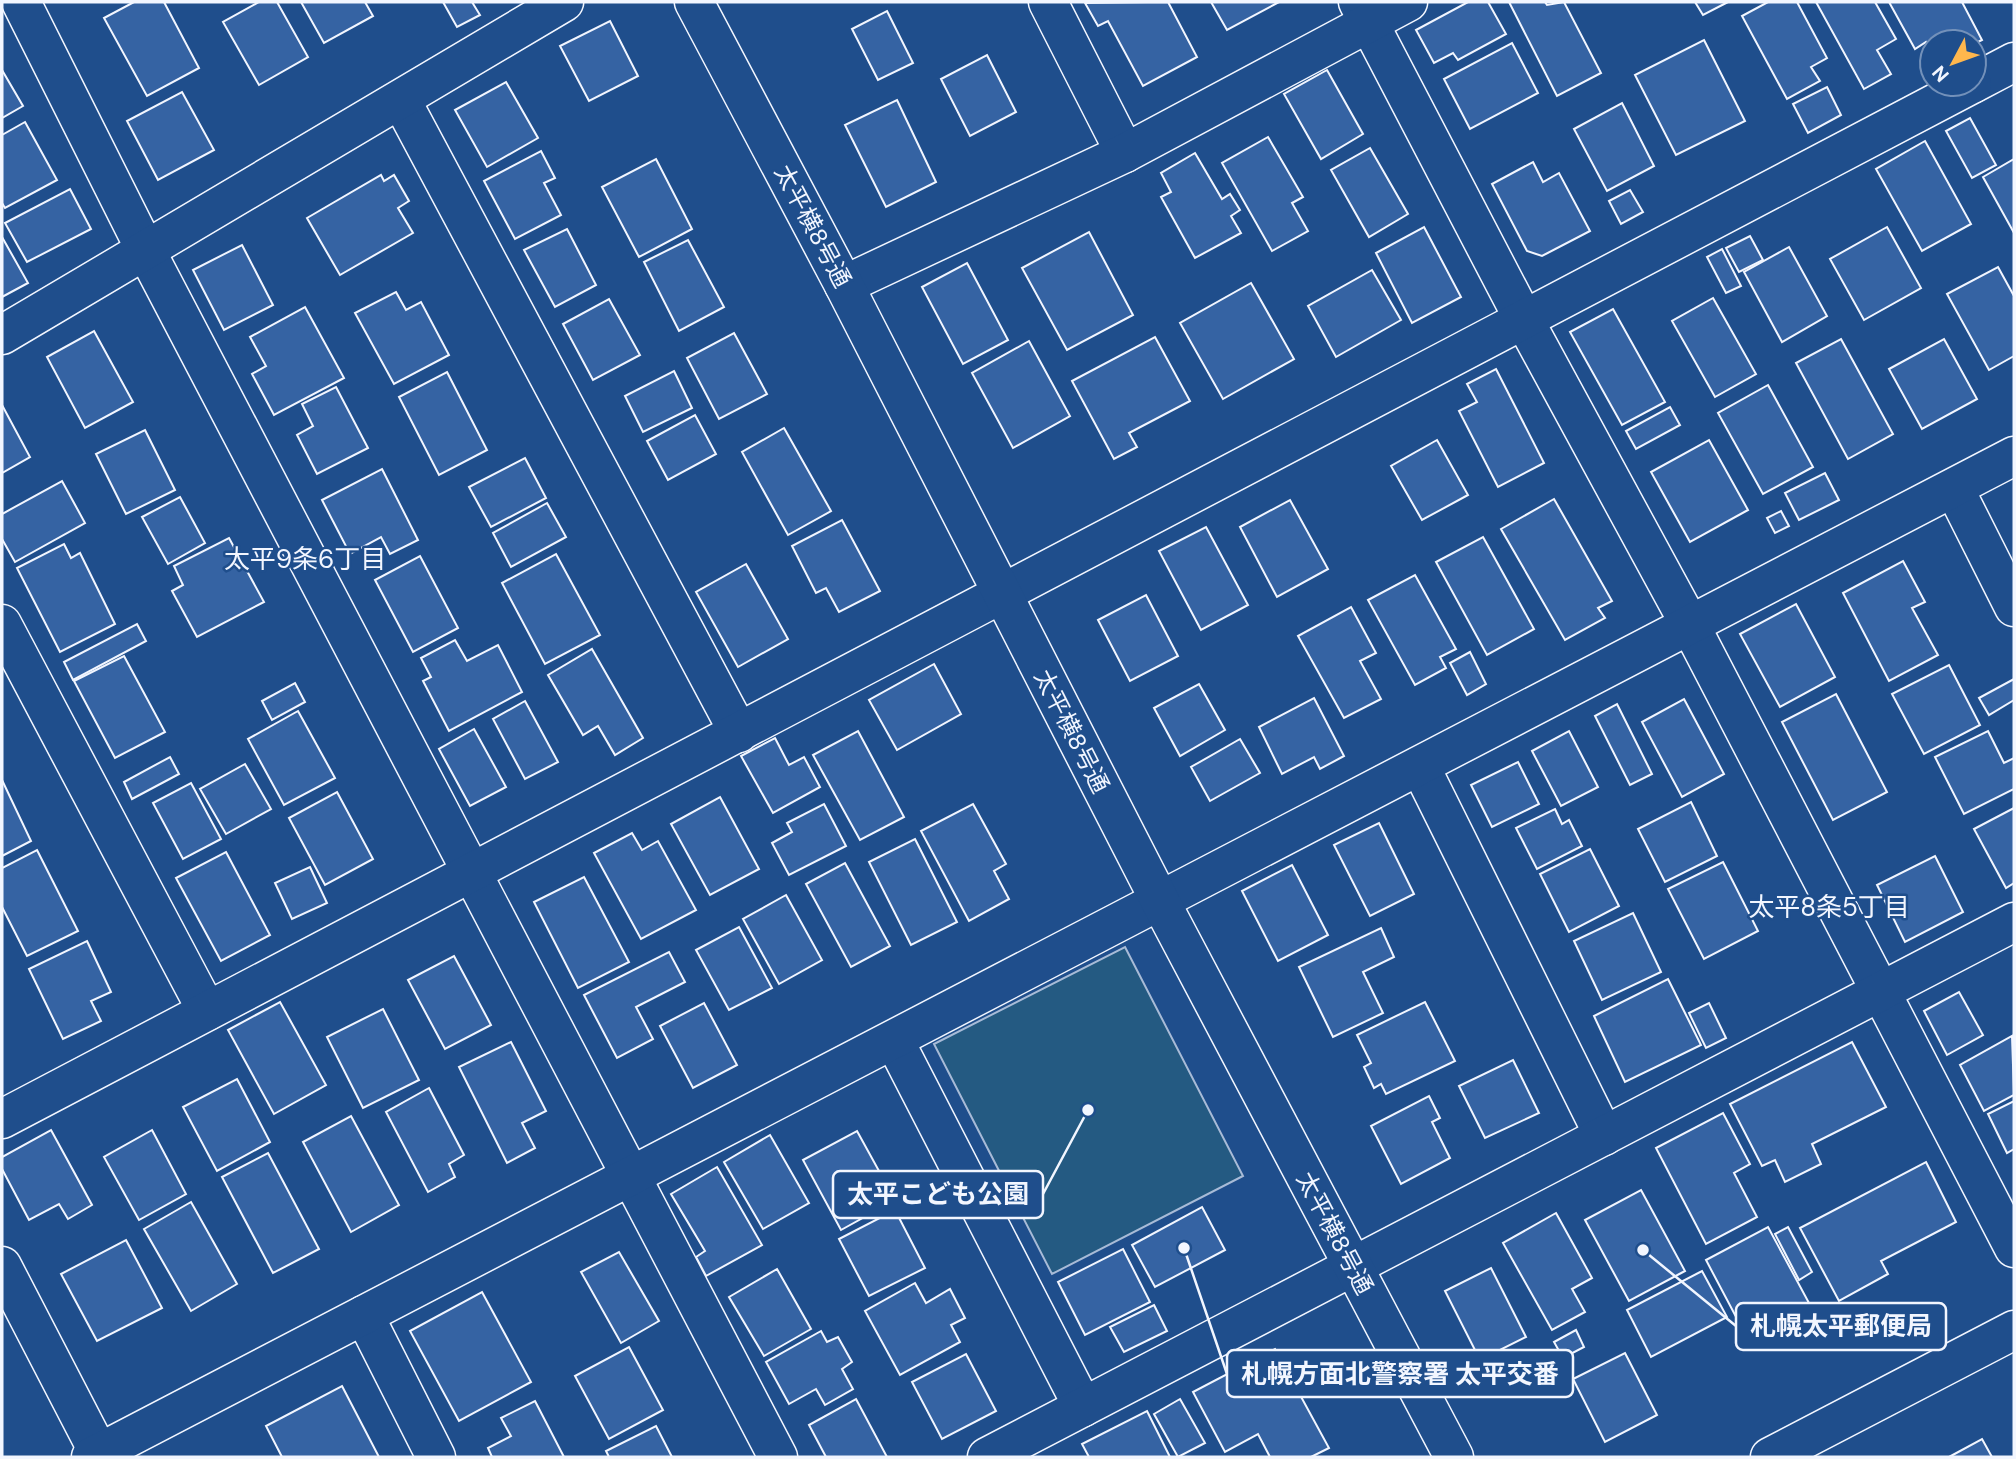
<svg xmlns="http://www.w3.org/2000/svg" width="2016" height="1459" font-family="'DM Sans','Noto Sans JP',sans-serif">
<rect width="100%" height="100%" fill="#1f4e8c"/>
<polygon fill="#245a82" stroke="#a8bbd7" stroke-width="2" points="1125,947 1243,1176 1052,1274 934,1044"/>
<g fill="#3563a3" stroke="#f2f6ff" stroke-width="2">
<polygon points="134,2 164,2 199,68 147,96 104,18"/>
<polygon points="259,2 277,2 308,57 259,85 223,22"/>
<polygon points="301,2 365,2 373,16 324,43"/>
<polygon points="443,2 472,2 480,15 457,27"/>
<polygon points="1168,2 1197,57 1143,86 1108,21 1098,26 1085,3"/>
<polygon points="1211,2 1279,2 1227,30"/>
<polygon points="1468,2 1488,2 1506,34 1458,60 1453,53 1434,63 1416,30"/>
<polygon points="1509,2 1545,2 1547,5 1564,2 1601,73 1557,96"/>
<polygon points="1695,2 1728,2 1703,15"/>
<polygon points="1768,2 1797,2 1827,58 1811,67 1820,81 1787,99 1742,16"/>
<polygon points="1816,2 1875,2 1896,39 1877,50 1891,74 1864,89"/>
<polygon points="1889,2 1962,2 1982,40 1974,44 1932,42 1932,52 1926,42 1915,49"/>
<polygon points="887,11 913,63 878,80 852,29"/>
<polygon points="610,21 638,76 589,101 560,46"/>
<polygon points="1704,40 1745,121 1676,155 1635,75"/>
<polygon points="1512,43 1538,93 1470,129 1444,79"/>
<polygon points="987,55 1016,112 970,136 941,79"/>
<polygon points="2,70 23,106 2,118"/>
<polygon points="1327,70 1363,134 1321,159 1284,94"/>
<polygon points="506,82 538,138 487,167 455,110"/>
<polygon points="1827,87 1841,115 1808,133 1793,104"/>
<polygon points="182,92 214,150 158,180 127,121"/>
<polygon points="897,100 936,182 886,207 845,125"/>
<polygon points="1622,103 1654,166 1607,191 1574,129"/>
<polygon points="1970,118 1996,165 1972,178 1946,131"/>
<polygon points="25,122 57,180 5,208 2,203 2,135"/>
<polygon points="1268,137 1303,197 1292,203 1308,231 1272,251 1222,163"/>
<polygon points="1925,141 1971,224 1922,251 1876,169"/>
<polygon points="1370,148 1408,214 1369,237 1331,170"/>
<polygon points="541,151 555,178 544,183 561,215 515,239 484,181"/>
<polygon points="1195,153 1222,199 1230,194 1240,210 1231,216 1241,233 1195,258 1161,197 1171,192 1161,173"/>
<polygon points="656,159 692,229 639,257 602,187"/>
<polygon points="2014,159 2014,233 1983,177"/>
<polygon points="1533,162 1543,182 1559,173 1590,231 1542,256 1527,251 1492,184"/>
<polygon points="381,175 384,181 394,175 409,201 398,208 413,233 340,275 307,218"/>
<polygon points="70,189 91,229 27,262 5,223"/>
<polygon points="1630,190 1643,212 1621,224 1609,201"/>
<polygon points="1424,227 1461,297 1412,323 1376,253"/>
<polygon points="1887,227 1921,288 1864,320 1830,259"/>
<polygon points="567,229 596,285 555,307 524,250"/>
<polygon points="1089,232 1133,315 1067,350 1022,268"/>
<polygon points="1750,236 1763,260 1739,272 1726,248"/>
<polygon points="2,237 28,283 2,297"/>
<polygon points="688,240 724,307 679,331 644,262"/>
<polygon points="242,245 273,305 224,330 193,270"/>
<polygon points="1789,247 1827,316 1782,342 1744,272"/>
<polygon points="1722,249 1741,286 1726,293 1707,257"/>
<polygon points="967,263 1008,340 963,364 922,287"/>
<polygon points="1998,267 2014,296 2014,356 1989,370 1947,294"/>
<polygon points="1372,270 1401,320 1336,357 1308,306"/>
<polygon points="1251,283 1294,359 1223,399 1180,323"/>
<polygon points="396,292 406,310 421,302 449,355 394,384 355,313"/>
<polygon points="1713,298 1756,374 1715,397 1672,321"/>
<polygon points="609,299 640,355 593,380 563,324"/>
<polygon points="305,307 344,378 274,415 252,374 266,366 250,337"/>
<polygon points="1613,309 1665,402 1622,425 1570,332"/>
<polygon points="94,331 133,402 85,428 47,357"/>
<polygon points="734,333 767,394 719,419 687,358"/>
<polygon points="1155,337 1190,401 1129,433 1137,447 1114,459 1072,381"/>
<polygon points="1841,339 1893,434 1848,459 1796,363"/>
<polygon points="1944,339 1977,399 1922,429 1889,369"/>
<polygon points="1029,341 1070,416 1013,448 972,373"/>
<polygon points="1496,369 1544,463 1498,487 1459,411 1477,402 1467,384"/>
<polygon points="674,371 692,408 643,432 625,396"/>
<polygon points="447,372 487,450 439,475 399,397"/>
<polygon points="1768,385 1813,467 1763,494 1718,413"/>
<polygon points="336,387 368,448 317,474 297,435 313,426 302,404"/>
<polygon points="2,405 30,457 2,473"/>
<polygon points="1670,407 1680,425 1636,449 1626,431"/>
<polygon points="695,415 716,454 668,480 647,441"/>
<polygon points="784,428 831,511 788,535 742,452"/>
<polygon points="145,430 175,490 126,514 96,454"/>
<polygon points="1437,440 1468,495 1422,520 1391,466"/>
<polygon points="1709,440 1748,510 1690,542 1651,472"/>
<polygon points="525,458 546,498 491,527 469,487"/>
<polygon points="382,469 418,540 390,554 381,537 350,554 322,500"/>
<polygon points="1825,473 1839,500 1799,520 1785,493"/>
<polygon points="62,481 85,523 15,562 2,539 2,514"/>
<polygon points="180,497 205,543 168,564 142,517"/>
<polygon points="1554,499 1612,601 1598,608 1605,618 1565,640 1501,529"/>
<polygon points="1290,500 1328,569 1277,597 1240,527"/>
<polygon points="547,503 566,537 511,567 493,533"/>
<polygon points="1781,511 1789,526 1775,533 1767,518"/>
<polygon points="842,520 880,591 839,612 826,588 816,593 792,546"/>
<polygon points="1206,527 1248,605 1201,630 1159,551"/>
<polygon points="1483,537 1534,629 1487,655 1436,562"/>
<polygon points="229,538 264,602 197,637 172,591 183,585 174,566"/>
<polygon points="64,544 71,558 80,553 115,624 60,652 17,568"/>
<polygon points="556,554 600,635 545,664 502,583"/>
<polygon points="420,556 458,628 413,652 375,580"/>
<polygon points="1903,561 1925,602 1912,608 1938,655 1889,681 1843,593"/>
<polygon points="746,564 788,639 738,667 696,592"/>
<polygon points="1415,575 1456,649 1440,657 1446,668 1415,685 1368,600"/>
<polygon points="1146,595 1178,656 1130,681 1098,620"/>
<polygon points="1796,604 1835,677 1780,707 1740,634"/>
<polygon points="1351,607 1376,653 1360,661 1381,699 1344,718 1298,636"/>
<polygon points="137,624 146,641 73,680 64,662"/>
<polygon points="455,640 467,661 498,645 522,692 449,731 423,681 431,677 421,658"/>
<polygon points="592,649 643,738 615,755 598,726 583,735 548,675"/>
<polygon points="1470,652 1486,684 1467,695 1450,663"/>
<polygon points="124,656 165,732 115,758 74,681"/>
<polygon points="934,664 961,714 897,750 869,700"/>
<polygon points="1949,665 1980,725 1924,754 1892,694"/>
<polygon points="2014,679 2014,700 1989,715 1979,698"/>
<polygon points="295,683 305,702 272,720 262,701"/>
<polygon points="1199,684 1225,730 1180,756 1154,708"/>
<polygon points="1836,694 1887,792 1833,820 1782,722"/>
<polygon points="1314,698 1344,756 1320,769 1314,757 1282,774 1259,727"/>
<polygon points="1684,699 1724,774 1682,797 1642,722"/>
<polygon points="525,701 558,762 525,779 493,719"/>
<polygon points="1617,704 1652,774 1630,785 1595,716"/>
<polygon points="298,711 335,778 284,805 248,739"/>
<polygon points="474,729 506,787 470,806 439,749"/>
<polygon points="858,731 904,817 860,840 813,755"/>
<polygon points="1569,731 1598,787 1561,806 1532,751"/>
<polygon points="1988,731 2004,763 2014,758 2014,789 1964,814 1935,757"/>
<polygon points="775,738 789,765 804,757 820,787 773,813 741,756"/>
<polygon points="1240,739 1260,773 1210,801 1191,767"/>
<polygon points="170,757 179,774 132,799 124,782"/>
<polygon points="1518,762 1539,804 1492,827 1471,785"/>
<polygon points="245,764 271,809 226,834 200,789"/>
<polygon points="2,780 31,841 2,856"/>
<polygon points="191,783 221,839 183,859 153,803"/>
<polygon points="337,792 373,859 325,885 289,818"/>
<polygon points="720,797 759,869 710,895 671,824"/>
<polygon points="1691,802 1717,856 1665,882 1638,829"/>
<polygon points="824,804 846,846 789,875 772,843 792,832 787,823"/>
<polygon points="973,804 1006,864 994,871 1009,899 969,921 921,831"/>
<polygon points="2014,808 2014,883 2006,888 1974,829"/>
<polygon points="1555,809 1562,824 1569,820 1582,846 1537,869 1516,828"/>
<polygon points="1379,823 1414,894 1370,916 1334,845"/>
<polygon points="632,833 642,850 658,841 696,910 641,939 594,853"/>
<polygon points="915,839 957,922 911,945 869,862"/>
<polygon points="1590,849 1619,906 1569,932 1540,874"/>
<polygon points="37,850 78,931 27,956 2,907 2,868"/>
<polygon points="226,852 270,935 221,961 176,878"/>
<polygon points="1935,856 1963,912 1905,942 1877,885"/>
<polygon points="1723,862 1758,931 1704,959 1668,889"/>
<polygon points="845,863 890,946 851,967 806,884"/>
<polygon points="1292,865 1328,935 1278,961 1242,891"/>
<polygon points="310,867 327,903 292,919 275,883"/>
<polygon points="584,877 629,962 578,988 534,902"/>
<polygon points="786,895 822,960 779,984 743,919"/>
<polygon points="1633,913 1661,972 1602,1000 1574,941"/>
<polygon points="739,927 772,988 729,1010 696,950"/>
<polygon points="1381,928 1394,957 1363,972 1383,1013 1333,1037 1299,967"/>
<polygon points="87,941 111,992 91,1001 101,1021 63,1039 29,969"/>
<polygon points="669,952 685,982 636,1007 653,1039 617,1058 584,995"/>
<polygon points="454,956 491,1025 445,1049 408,980"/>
<polygon points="1668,979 1701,1045 1625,1082 1594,1016"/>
<polygon points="1959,992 1983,1035 1947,1055 1924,1011"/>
<polygon points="280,1002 326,1085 274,1114 228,1030"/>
<polygon points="1425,1002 1455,1061 1386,1094 1381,1084 1374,1088 1364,1067 1371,1063 1357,1035"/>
<polygon points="704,1003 737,1065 693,1088 660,1026"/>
<polygon points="1709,1003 1726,1038 1706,1048 1689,1013"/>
<polygon points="383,1009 419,1080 363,1108 327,1037"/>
<polygon points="2012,1036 2014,1095 1984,1111 1960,1065"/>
<polygon points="511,1042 546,1111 522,1123 535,1148 507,1163 459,1067"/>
<polygon points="1852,1042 1886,1107 1812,1144 1821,1164 1785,1182 1775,1160 1762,1166 1730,1104"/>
<polygon points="1513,1060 1539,1113 1485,1138 1459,1086"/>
<polygon points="237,1079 270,1142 217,1171 183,1107"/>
<polygon points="429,1088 464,1155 449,1164 455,1177 428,1192 386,1112"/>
<polygon points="1429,1096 1440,1118 1432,1122 1450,1158 1401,1184 1371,1126"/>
<polygon points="2014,1101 2014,1149 2007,1153 1988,1114"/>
<polygon points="1723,1113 1750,1164 1734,1173 1757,1217 1706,1244 1656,1148"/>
<polygon points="351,1116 399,1205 351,1232 303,1142"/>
<polygon points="51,1130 92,1205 68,1219 59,1204 29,1220 2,1169 2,1157"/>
<polygon points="152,1130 186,1194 139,1220 104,1157"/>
<polygon points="857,1131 895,1200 841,1230 803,1160"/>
<polygon points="770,1135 809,1203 763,1229 724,1162"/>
<polygon points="268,1153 319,1249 273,1273 222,1177"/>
<polygon points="1926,1162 1956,1222 1881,1261 1888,1274 1839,1301 1800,1228"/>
<polygon points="717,1167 762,1245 706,1276 696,1257 705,1251 671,1194"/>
<polygon points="1641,1190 1685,1271 1629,1301 1585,1220"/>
<polygon points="191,1202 237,1284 191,1311 144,1229"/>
<polygon points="1202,1207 1225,1250 1155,1287 1132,1245"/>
<polygon points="895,1210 925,1268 869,1296 839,1239"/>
<polygon points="1556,1213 1592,1278 1572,1289 1585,1312 1552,1330 1503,1243"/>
<polygon points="1768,1227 1816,1316 1753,1349 1706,1260"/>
<polygon points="1788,1227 1812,1272 1799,1280 1775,1234"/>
<polygon points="126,1240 162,1308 97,1341 61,1274"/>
<polygon points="1123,1249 1150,1302 1085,1335 1058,1282"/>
<polygon points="619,1252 659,1321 621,1343 581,1272"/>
<polygon points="1491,1268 1526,1337 1480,1360 1445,1291"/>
<polygon points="777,1269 811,1329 764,1356 729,1297"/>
<polygon points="1702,1271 1727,1317 1651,1357 1627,1310"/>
<polygon points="915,1283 926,1303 950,1289 965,1318 951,1325 960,1342 900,1375 865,1311"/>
<polygon points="482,1292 531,1382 459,1421 410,1331"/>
<polygon points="1154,1305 1167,1331 1124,1352 1110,1327"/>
<polygon points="1576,1330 1584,1347 1563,1358 1554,1342"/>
<polygon points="821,1331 827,1342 838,1337 852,1362 842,1369 853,1389 825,1405 816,1389 789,1404 766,1362"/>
<polygon points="629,1347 663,1410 609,1439 575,1376"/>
<polygon points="1275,1349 1329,1448 1311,1457 1270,1457 1258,1434 1225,1452 1193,1392"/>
<polygon points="1625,1353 1657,1415 1605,1442 1573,1379"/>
<polygon points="966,1354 996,1411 942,1439 912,1382"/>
<polygon points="342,1386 379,1457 282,1457 266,1426"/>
<polygon points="856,1399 887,1457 826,1457 809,1425"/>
<polygon points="1180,1399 1205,1443 1178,1457 1154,1414"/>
<polygon points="535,1401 564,1457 492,1457 488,1448 511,1436 501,1418"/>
<polygon points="1147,1411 1170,1457 1089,1457 1082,1444"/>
<polygon points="656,1426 672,1457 609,1457 606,1451"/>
<polygon points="1982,1439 1992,1457 1949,1457"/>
</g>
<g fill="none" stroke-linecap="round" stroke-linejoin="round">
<defs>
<g id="street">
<polyline points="21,2 145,249 778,1457"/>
<polyline points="1048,2 1125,153"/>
<polyline points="1358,2 1523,318 1690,625 2014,1248"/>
<polyline points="1974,83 2014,62"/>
<polyline points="401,100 739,733"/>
<polyline points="844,285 1125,153 1408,2"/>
<polyline points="2,335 564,2"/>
<polyline points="1954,488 2014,607"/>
<polyline points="2,624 207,1011"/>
<polyline points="1420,766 1604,1136"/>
<polyline points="894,1040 1083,1407"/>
<polyline points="2,1119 1972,84"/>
<polyline points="2,1266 101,1457"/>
<polyline points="364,1315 436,1457"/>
<polyline points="91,1457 2014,456"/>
<polyline points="987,1457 2014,922"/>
</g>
<polyline id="secondary" points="694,2 844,285 1160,901 1454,1457"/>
<polyline id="primary" points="1770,1457 2014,1330"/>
</defs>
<use href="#street" stroke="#f2f6ff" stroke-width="41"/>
<use href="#secondary" stroke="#f2f6ff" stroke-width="41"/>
<use href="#primary" stroke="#f2f6ff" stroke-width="41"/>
<use href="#street" stroke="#1f4e8c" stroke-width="38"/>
<use href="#secondary" stroke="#1f4e8c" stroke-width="38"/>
<use href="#primary" stroke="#1f4e8c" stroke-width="38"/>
</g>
<g text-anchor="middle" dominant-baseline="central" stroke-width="5" stroke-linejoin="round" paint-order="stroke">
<g font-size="24" fill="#f2f6ff" stroke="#1f4e8c">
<text transform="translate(813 226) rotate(62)">太平横8号通</text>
<text transform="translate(1072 731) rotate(63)">太平横8号通</text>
<text transform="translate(1335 1233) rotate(62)">太平横8号通</text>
</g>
<g font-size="26" fill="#f2f6ff" stroke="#1f4e8c">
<text x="305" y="559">太平9条6丁目</text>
<text x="1829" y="907">太平8条5丁目</text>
</g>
</g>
<path fill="none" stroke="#f2f6ff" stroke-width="2.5" d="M1088 1110L1043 1194M1643 1250L1736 1326M1184 1248L1227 1374"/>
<g fill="#f2f6ff" stroke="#1f4e8c" stroke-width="2.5">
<circle cx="1088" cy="1110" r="7"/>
<circle cx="1643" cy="1250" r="7"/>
<circle cx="1184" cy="1248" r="7"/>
</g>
<g fill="#1f4e8c" stroke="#f2f6ff" stroke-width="2.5">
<rect x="833" y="1171" width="210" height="47" rx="7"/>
<rect x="1736" y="1303" width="210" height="47" rx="7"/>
<rect x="1227" y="1350" width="346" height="47" rx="7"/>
</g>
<g font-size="26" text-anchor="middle" font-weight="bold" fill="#f2f6ff">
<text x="938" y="1203">太平こども公園</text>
<text x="1841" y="1335">札幌太平郵便局</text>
<text x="1400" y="1383">札幌方面北警察署 太平交番</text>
</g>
<rect width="2016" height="1459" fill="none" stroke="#f2f6ff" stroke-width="7"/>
<g transform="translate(1953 63) rotate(229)"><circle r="33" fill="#1f4e8c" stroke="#7391ba" stroke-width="2"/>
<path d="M0-5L12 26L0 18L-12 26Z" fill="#ffb74d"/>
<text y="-10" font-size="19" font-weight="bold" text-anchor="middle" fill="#f2f6ff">N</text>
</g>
</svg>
